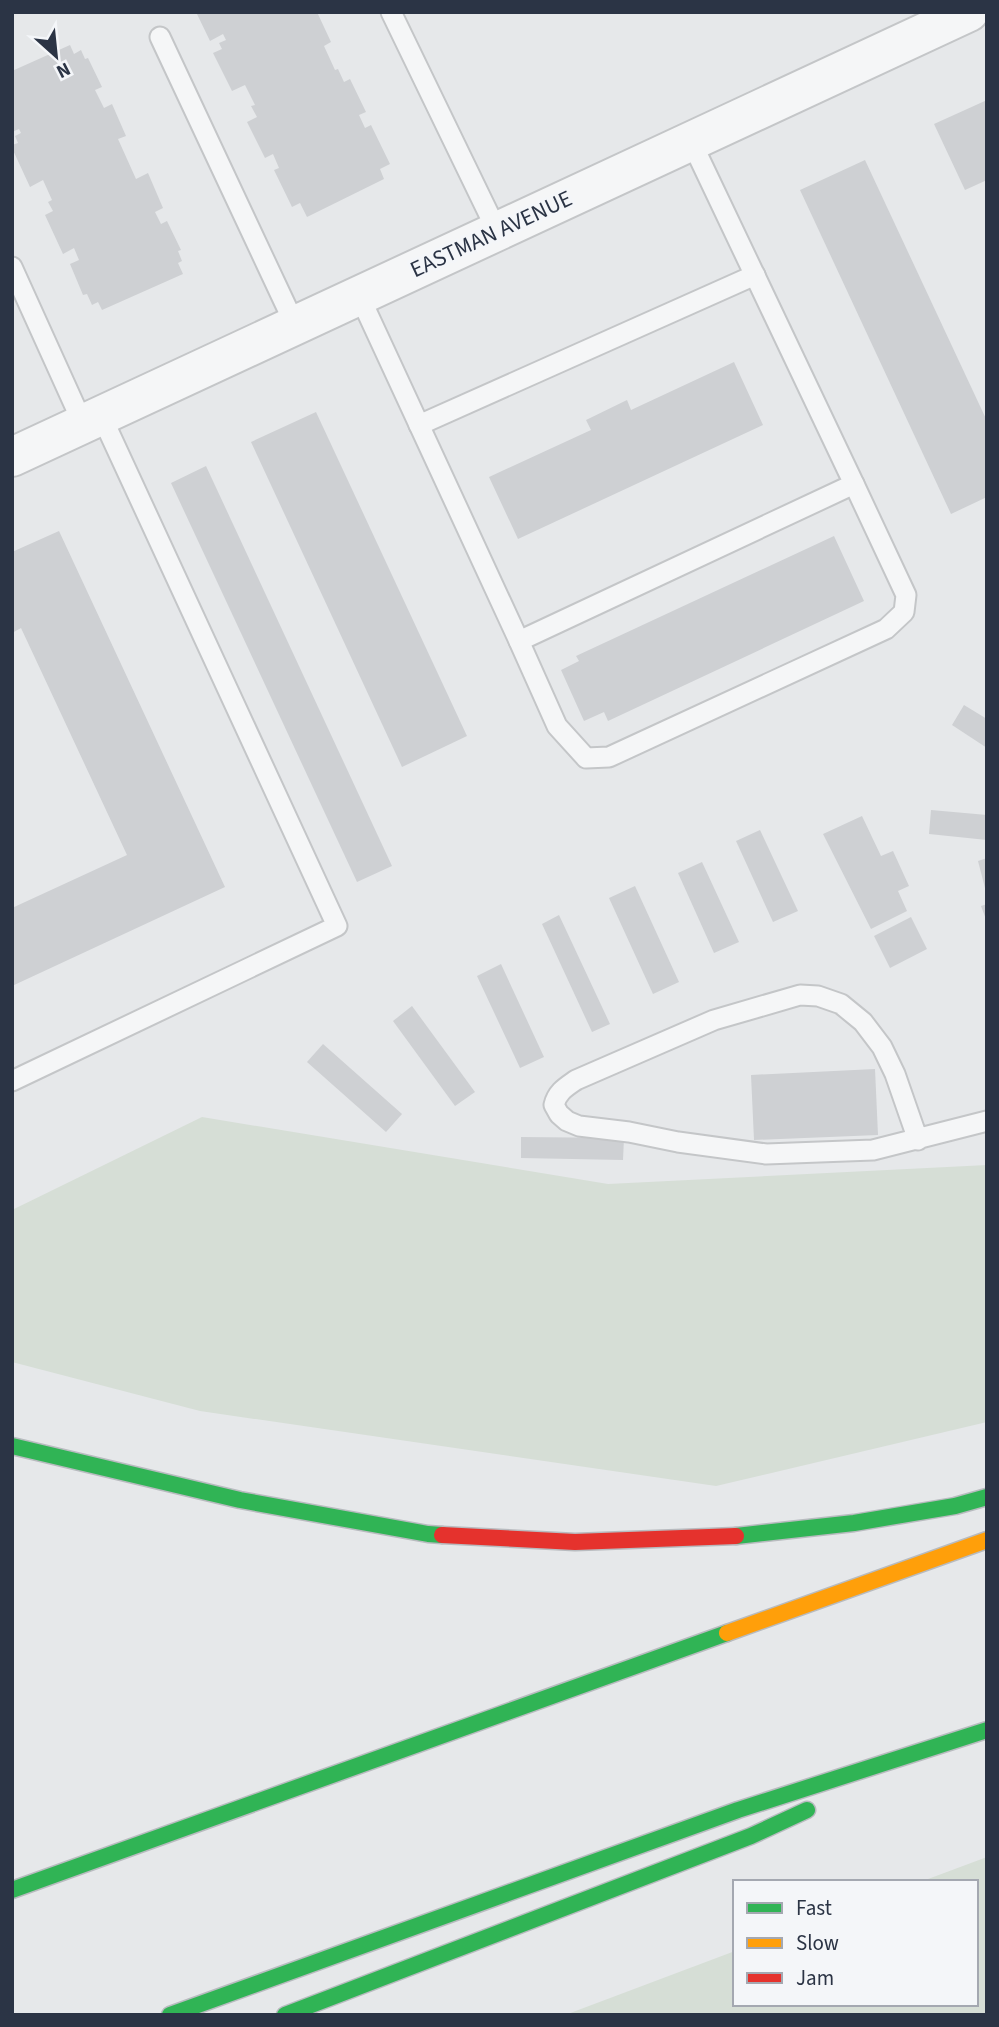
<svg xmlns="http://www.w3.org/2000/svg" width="999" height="2027" font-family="'Source Sans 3',sans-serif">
<rect width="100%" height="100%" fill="#e6e8ea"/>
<g fill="#d6ded6">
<polygon points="202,1117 608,1184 987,1165 987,1422 716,1486 200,1411 12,1362 12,1210"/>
<polygon points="987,1857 987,2015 565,2015 735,1951 735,2004 976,2004 976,1882 920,1882"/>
</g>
<g fill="#ced0d3">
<polygon points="196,12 317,12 331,42 324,46 335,70 338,69 344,82 350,79 366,112 359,115 365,128 371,125 390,164 380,169 384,179 307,217 300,203 292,207 274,170 279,168 273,154 265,158 247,122 257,117 251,106 255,105 245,85 232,91 213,53 222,49 219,43 226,40 223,34 210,41"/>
<polygon points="70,45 74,54 81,50 85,59 88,58 102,87 95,90 104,108 112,104 126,136 118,139 136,179 148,173 163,208 155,212 161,224 167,221 181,250 178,251 182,261 178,263 183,274 102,310 98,302 92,305 87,294 83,295 70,264 79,260 74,248 63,254 45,215 53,211 48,202 52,200 43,180 30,187 12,148 12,145 18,143 15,136 21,133 19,129 12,132 12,71"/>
<polygon points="987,100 987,180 965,190 934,124"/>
<polygon points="865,160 987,421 987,497 951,514 800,190"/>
<polygon points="734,362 763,425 518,539 489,477 591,430 586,420 627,400 631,410"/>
<polygon points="316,412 467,736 402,767 251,442"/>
<polygon points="206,466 392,866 357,882 171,483"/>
<polygon points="59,531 225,887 12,986 12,908 127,855 21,628 12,633 12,552"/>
<polygon points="834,536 864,601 608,721 604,712 584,721 561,670 579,661 576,656"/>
<polygon points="964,705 987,719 987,748 952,725"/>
<polygon points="931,810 987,815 987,840 929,834"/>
<polygon points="862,816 881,856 893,851 909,886 898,891 907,911 871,929 823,834"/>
<polygon points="760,830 798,911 773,922 736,841"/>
<polygon points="987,858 987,892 986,892 978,861"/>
<polygon points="702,862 739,942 714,953 678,873"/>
<polygon points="635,886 679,982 653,994 609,898"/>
<polygon points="987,904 987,922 981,906"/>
<polygon points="559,915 610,1024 592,1032 542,924"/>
<polygon points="911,917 927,949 890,968 874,936"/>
<polygon points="501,964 544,1057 520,1068 477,976"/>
<polygon points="412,1006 475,1092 455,1106 393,1021"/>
<polygon points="323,1044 402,1114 386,1132 307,1062"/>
<polygon points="875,1069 878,1135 754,1140 751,1075"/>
<polygon points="521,1137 624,1138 623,1160 521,1158"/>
</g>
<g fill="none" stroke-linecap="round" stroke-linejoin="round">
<defs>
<g id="lane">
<polyline points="391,12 497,231"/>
<polyline points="160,37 295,325"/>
<polyline points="12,267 83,424"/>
<polyline points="359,295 519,641 854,484 691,141"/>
<polyline points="419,425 755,275"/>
<polyline points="519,641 557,726 586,758 609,757 886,629 904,612 906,595 854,484"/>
<polyline points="12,1081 337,926 101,415"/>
<path d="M918 1140 895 1074 882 1047 863 1022 841 1004 818 996 800 995 714 1020 576 1080C566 1087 557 1092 554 1105L559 1114 567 1121 579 1126 629 1132 678 1142 766 1154 873 1150 987 1121"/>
</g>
<polyline id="street" points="12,457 969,12"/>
<g id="fast">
<polyline points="12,1446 240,1500 428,1534 442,1535"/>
<polyline points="736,1536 854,1523 955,1506 987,1497"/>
<polyline points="12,1890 727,1633"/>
<polyline points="170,2015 738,1810 987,1730"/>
<polyline points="285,2015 751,1836 807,1810"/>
</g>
<polyline id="slow" points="727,1633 987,1540"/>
<polyline id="jam" points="442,1535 575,1542 736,1536"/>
</defs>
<use href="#lane" stroke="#c4c6c8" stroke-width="23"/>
<use href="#street" stroke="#c4c6c8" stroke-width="42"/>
<use href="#fast" stroke="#b8bbbf" stroke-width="19"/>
<use href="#slow" stroke="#b8bbbf" stroke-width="19"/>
<use href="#jam" stroke="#b8bbbf" stroke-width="19"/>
<use href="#lane" stroke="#f5f6f7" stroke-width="19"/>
<use href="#street" stroke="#f5f6f7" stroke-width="38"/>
<use href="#fast" stroke="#30b455" stroke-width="16"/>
<use href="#slow" stroke="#ff9f0a" stroke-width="16"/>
<use href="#jam" stroke="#e5322d" stroke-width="16"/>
</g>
<g text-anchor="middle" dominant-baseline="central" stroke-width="6" stroke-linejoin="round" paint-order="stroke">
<g font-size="23" fill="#2b3445" stroke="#f4f6f9">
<text transform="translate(491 234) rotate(-25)">EASTMAN AVENUE</text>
</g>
</g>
<rect width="999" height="2027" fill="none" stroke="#2b3445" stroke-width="28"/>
<rect x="733" y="1880" width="245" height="126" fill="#f4f6f9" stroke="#a4a8b1" stroke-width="2"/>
<rect x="747" y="1903" width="35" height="10" fill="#30b455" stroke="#a4a8b1" stroke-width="2"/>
<text x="796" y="1915" font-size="21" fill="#2b3445">Fast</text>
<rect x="747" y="1938" width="35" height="10" fill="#ff9f0a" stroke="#a4a8b1" stroke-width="2"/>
<text x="796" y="1950" font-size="21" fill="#2b3445">Slow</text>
<rect x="747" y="1973" width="35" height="10" fill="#e5322d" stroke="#a4a8b1" stroke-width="2"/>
<text x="796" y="1985" font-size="21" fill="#2b3445">Jam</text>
<g transform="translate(56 56) rotate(153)" stroke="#f4f6f9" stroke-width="5" paint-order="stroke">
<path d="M0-5L12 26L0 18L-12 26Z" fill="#2b3445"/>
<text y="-10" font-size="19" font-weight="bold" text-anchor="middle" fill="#2b3445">N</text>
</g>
</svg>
